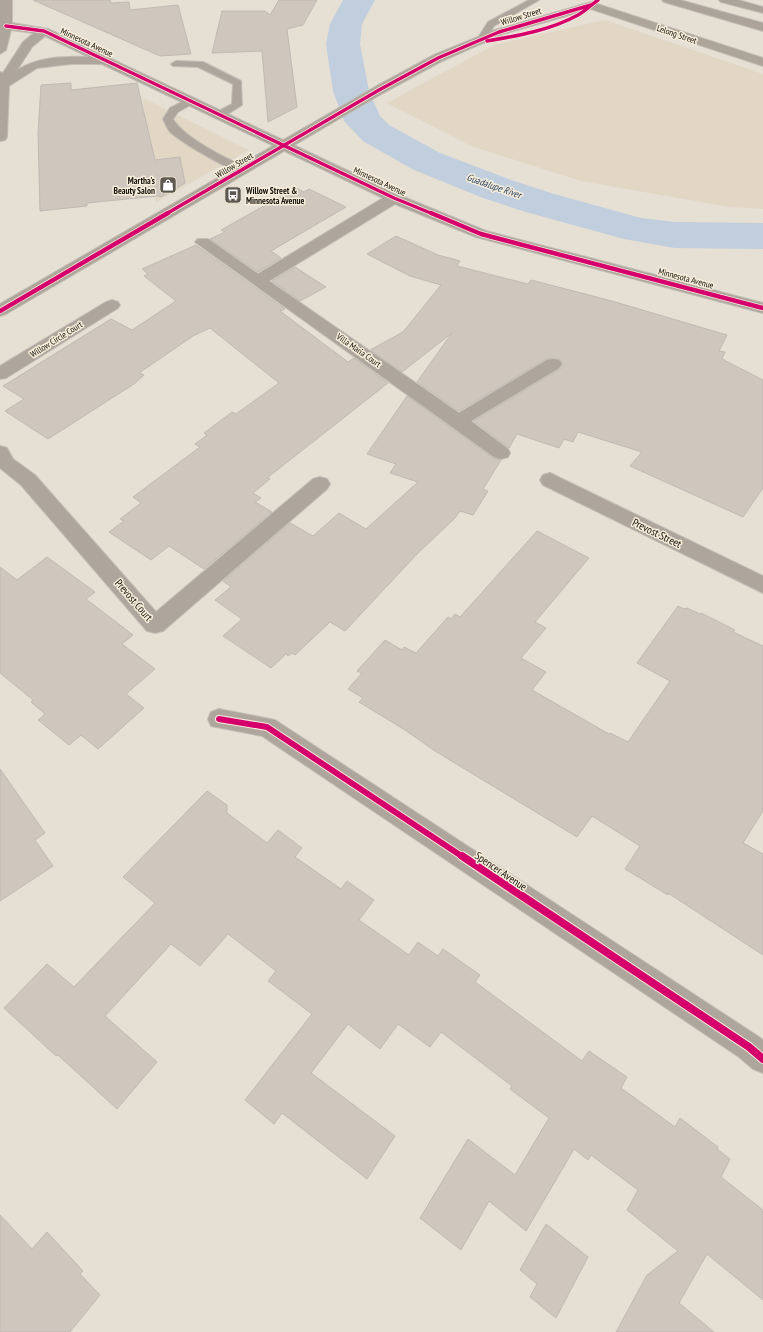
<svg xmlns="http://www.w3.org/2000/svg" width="763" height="1332" font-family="'PT Sans Narrow',sans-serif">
<rect width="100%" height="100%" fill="#e5dfd4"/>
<g fill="#e1d7c4">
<polygon points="605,20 763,74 763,209 730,207 581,181 471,146 387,103 494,45"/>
<polygon points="143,98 249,150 156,202"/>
</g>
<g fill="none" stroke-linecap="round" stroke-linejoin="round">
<polygon fill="#c0cede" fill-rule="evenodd" points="343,0 375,0 362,24 360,44 369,91 380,116 389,125 440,153 511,180 554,194 641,218 675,222 763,223 763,249 675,248 624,239 526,212 483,198 412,169 363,141 344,121 333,91 326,44 330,24"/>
</g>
<g fill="#cfc6bd" stroke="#c0bab3">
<polygon points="33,0 110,0 111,3 129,2 130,10 178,5 191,54 160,56"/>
<polygon points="279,0 317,0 303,25 287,29 297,107 268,122 262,51 212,53 222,11 265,11 270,15"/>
<polygon points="71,83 71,90 137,83 155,160 180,157 185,183 161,197 158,196 87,203 87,206 40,211 38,133 41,85"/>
<polygon points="296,188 304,192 309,189 346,207 271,251 281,258 258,272 210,239 225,232 221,230"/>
<polygon points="396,236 438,255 460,261 457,266 528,284 531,280 612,301 727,335 719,351 725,352 722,359 763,380 763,488 743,517 630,466 642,452 578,432 573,442 564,439 559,448 517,434 509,448 474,421 560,369 564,364 559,359 546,359 459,411 417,382 452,333 402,372 370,350 403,332 441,285 410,276 367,254"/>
<polygon points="196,245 285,309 280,311 348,362 354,358 388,383 267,478 270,479 253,493 261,498 255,502 272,512 204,569 169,546 151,560 109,532 124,521 120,519 141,503 133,497 200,447 195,444 207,435 204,433 232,412 236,414 279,383 210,328 193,336 139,373 144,375 134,384 48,439 5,411 24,399 3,386 111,319 132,330 176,301 144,276 148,274 142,269"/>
<polygon points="295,267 326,287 300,301 272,281"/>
<polygon points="407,396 493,458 501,460 483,489 488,491 473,515 460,511 455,518 417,554 345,631 330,622 295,655 292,653 288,656 286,654 271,668 223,636 242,619 215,600 231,587 223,581 290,523 313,536 339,513 366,529 418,482 390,473 396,464 367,454"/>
<polygon points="537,531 589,558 535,622 546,628 521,658 546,672 532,690 609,734 610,733 628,742 670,681 637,663 678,606 684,609 687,608 700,614 701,613 735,630 733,632 763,646 763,811 743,843 763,854 763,955 668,893 668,895 625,869 640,846 592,816 577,837 435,751 405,730 359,702 363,698 348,689 362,673 357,671 385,640 402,650 404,647 416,653 448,617 451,619 455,614 460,617"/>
<polygon points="47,557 95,592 86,599 133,635 122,644 155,669 126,694 144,708 98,749 81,735 69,745 38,720 45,714 31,702 33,700 0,673 0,567 17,580"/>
<polygon points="0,769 45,833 35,840 53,866 0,901"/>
<polygon points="207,791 227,805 227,813 267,843 278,830 302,848 295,857 341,889 347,881 374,900 359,920 409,955 418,942 438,956 443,949 480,975 475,982 582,1061 589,1051 627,1077 621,1088 675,1127 680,1118 718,1147 717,1149 730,1159 721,1177 763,1210 763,1300 707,1254 679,1303 714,1332 616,1332 647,1275 678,1251 627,1210 638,1190 591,1155 588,1160 574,1149 526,1231 489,1201 461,1250 420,1218 468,1139 515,1175 549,1118 510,1089 512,1086 441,1032 430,1047 398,1024 380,1049 348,1024 311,1073 395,1136 367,1179 282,1113 274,1124 245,1100 312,1014 268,981 276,971 228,934 200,966 171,944 105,1016 157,1062 117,1109 58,1055 56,1056 4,1008 47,964 74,987 155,903 123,877"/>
<polygon points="0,1215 32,1249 47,1232 83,1271 80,1274 100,1295 70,1332 0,1332"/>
<polygon points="546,1224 588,1257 556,1318 530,1297 537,1284 520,1270"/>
</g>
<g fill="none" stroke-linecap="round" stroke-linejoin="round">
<defs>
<g id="service">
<polygon points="529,0 539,0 494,26 484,43 478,43 476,41 488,22"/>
<polygon points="176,61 203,62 241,81 242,105 223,117 215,117 214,115 215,113 232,104 233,84 198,67 173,66 171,64"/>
<path d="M190 98 195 101 194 103 178 112 173 119C184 138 227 159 248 168L249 170 248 172C235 176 182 142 171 133 167 129 165 123 163 119L170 108Z"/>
</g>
<g id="minor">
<path d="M0 0H12V23L48 29 399 195 486 231 763 303V313L476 237 395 204 269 281 459 413 547 360 553 359 559 360 562 364 559 368 471 421 508 449 510 453 508 457 501 459 494 457 195 242 198 239H208L258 274 383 198 102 64H70L37 68 9 86 7 137 5 140 0 141V72L3 73 23 42 34 33 11 30 6 50 0 54ZM45 36 89 57C64 56 38 57 17 70L32 47Z"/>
<polygon points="112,300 118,302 120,305 118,308 6,378 0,379 0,366 106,302"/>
<polygon points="0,446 7,448 13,459 35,475 156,612 313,479 320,477 327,479 330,484 327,489 163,631 155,633 147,631 21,485 0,468"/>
<polygon points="550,473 763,576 763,593 543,485 540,480 543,475"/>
<polygon points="219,709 275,720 759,1037 763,1040 763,1073 753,1069 739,1057 262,736 211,726 208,719 211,712"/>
</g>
<polygon id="secondary" points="591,2 763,58 763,66 591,9 503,34 442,61 383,93 6,314 0,316 0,304 375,87 434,55 495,30"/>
<g id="motorway">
<polygon points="662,0 680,0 763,23 763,31 664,2"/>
<polygon points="719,0 738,0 763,7 763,13 721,2"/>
</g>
</defs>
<use href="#service" stroke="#c2bdb5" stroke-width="2"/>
<use href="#minor" stroke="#c2bdb5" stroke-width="2"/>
<use href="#secondary" stroke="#c2bdb5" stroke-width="2"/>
<use href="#motorway" stroke="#c2bdb5" stroke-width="2"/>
<use href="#service" fill="#aea69d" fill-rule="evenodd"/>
<use href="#minor" fill="#aea69d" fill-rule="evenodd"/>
<use href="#secondary" fill="#aea59a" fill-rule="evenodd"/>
<use href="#motorway" fill="#aca49a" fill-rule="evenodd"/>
<defs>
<g id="cycleway-far3">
<polyline points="6,26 44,31 394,198 433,214"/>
<path d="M487 41C517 36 551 30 578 15 585 11 591 5 598 0"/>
<polyline points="166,214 379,90 438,58 499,32 591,5"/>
</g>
<g id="cycleway-far2">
<polyline points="431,213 481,234 763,308"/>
<polyline points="0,311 168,213"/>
</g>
<polyline id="cycleway-far1" points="219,719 267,727 463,857"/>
<polyline id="cycleway" points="462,856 749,1047 763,1059"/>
</defs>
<use href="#cycleway-far3" stroke="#f8eedb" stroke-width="5"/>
<use href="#cycleway-far2" stroke="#f8eedb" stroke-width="6"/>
<use href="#cycleway-far1" stroke="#f8eedb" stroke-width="8"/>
<use href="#cycleway" stroke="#f8eedb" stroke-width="10"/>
<use href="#cycleway-far3" stroke="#d6006c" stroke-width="3.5"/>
<use href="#cycleway-far2" stroke="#d6006c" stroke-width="4.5"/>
<use href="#cycleway-far1" stroke="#d6006c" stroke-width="6"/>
<use href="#cycleway" stroke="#d6006c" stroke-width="8"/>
</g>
<defs>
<symbol id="shop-square" viewBox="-11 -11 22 22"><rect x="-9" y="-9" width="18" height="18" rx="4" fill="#5c584f" stroke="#f8eedb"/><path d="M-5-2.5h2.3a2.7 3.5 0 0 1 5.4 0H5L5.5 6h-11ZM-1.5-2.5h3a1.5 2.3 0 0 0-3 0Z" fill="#fff"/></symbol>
<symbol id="bus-square" viewBox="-11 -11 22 22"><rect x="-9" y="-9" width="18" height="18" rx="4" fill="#5c584f" stroke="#f8eedb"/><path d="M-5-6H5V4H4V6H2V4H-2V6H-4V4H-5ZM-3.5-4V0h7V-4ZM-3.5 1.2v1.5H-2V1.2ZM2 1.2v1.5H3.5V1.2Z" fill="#fff"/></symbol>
</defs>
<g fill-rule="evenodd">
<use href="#shop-square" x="158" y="175" width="20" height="20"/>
<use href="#bus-square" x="223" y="185" width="20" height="20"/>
</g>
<g text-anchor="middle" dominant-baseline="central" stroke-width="3" stroke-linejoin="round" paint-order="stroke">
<g font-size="9" fill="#120f08" stroke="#f8eedb">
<text transform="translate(521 16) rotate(-17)">Willow Street</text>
<text transform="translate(677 34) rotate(19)">Lelong Street</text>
<text transform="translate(87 42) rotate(25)">Minnesota Avenue</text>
<text transform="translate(234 165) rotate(-30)">Willow Street</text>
<text transform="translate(380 181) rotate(25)">Minnesota Avenue</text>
<text transform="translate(686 278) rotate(15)">Minnesota Avenue</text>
<text transform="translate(56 339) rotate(-32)">Willow Circle Court</text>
<text transform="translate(359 350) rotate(35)">Villa Maria Court</text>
</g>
<g font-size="9" font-weight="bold" fill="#120f08" stroke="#f8eedb" text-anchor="end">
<text x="155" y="180">Martha's<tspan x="155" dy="10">Beauty Salon</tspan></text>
<text x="246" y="190" text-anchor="start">Willow Street &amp;<tspan x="246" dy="10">Minnesota Avenue</tspan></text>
</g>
<g font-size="10" font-style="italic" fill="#18375d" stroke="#f8eedb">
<text transform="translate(494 186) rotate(19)">Guadalupe River</text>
</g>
<g font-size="11" fill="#120f08" stroke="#f8eedb">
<text transform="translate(657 533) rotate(26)">Prevost Street</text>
<text transform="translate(134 600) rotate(49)">Prevost Court</text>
<text transform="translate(501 871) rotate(34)">Spencer Avenue</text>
</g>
</g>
</svg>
